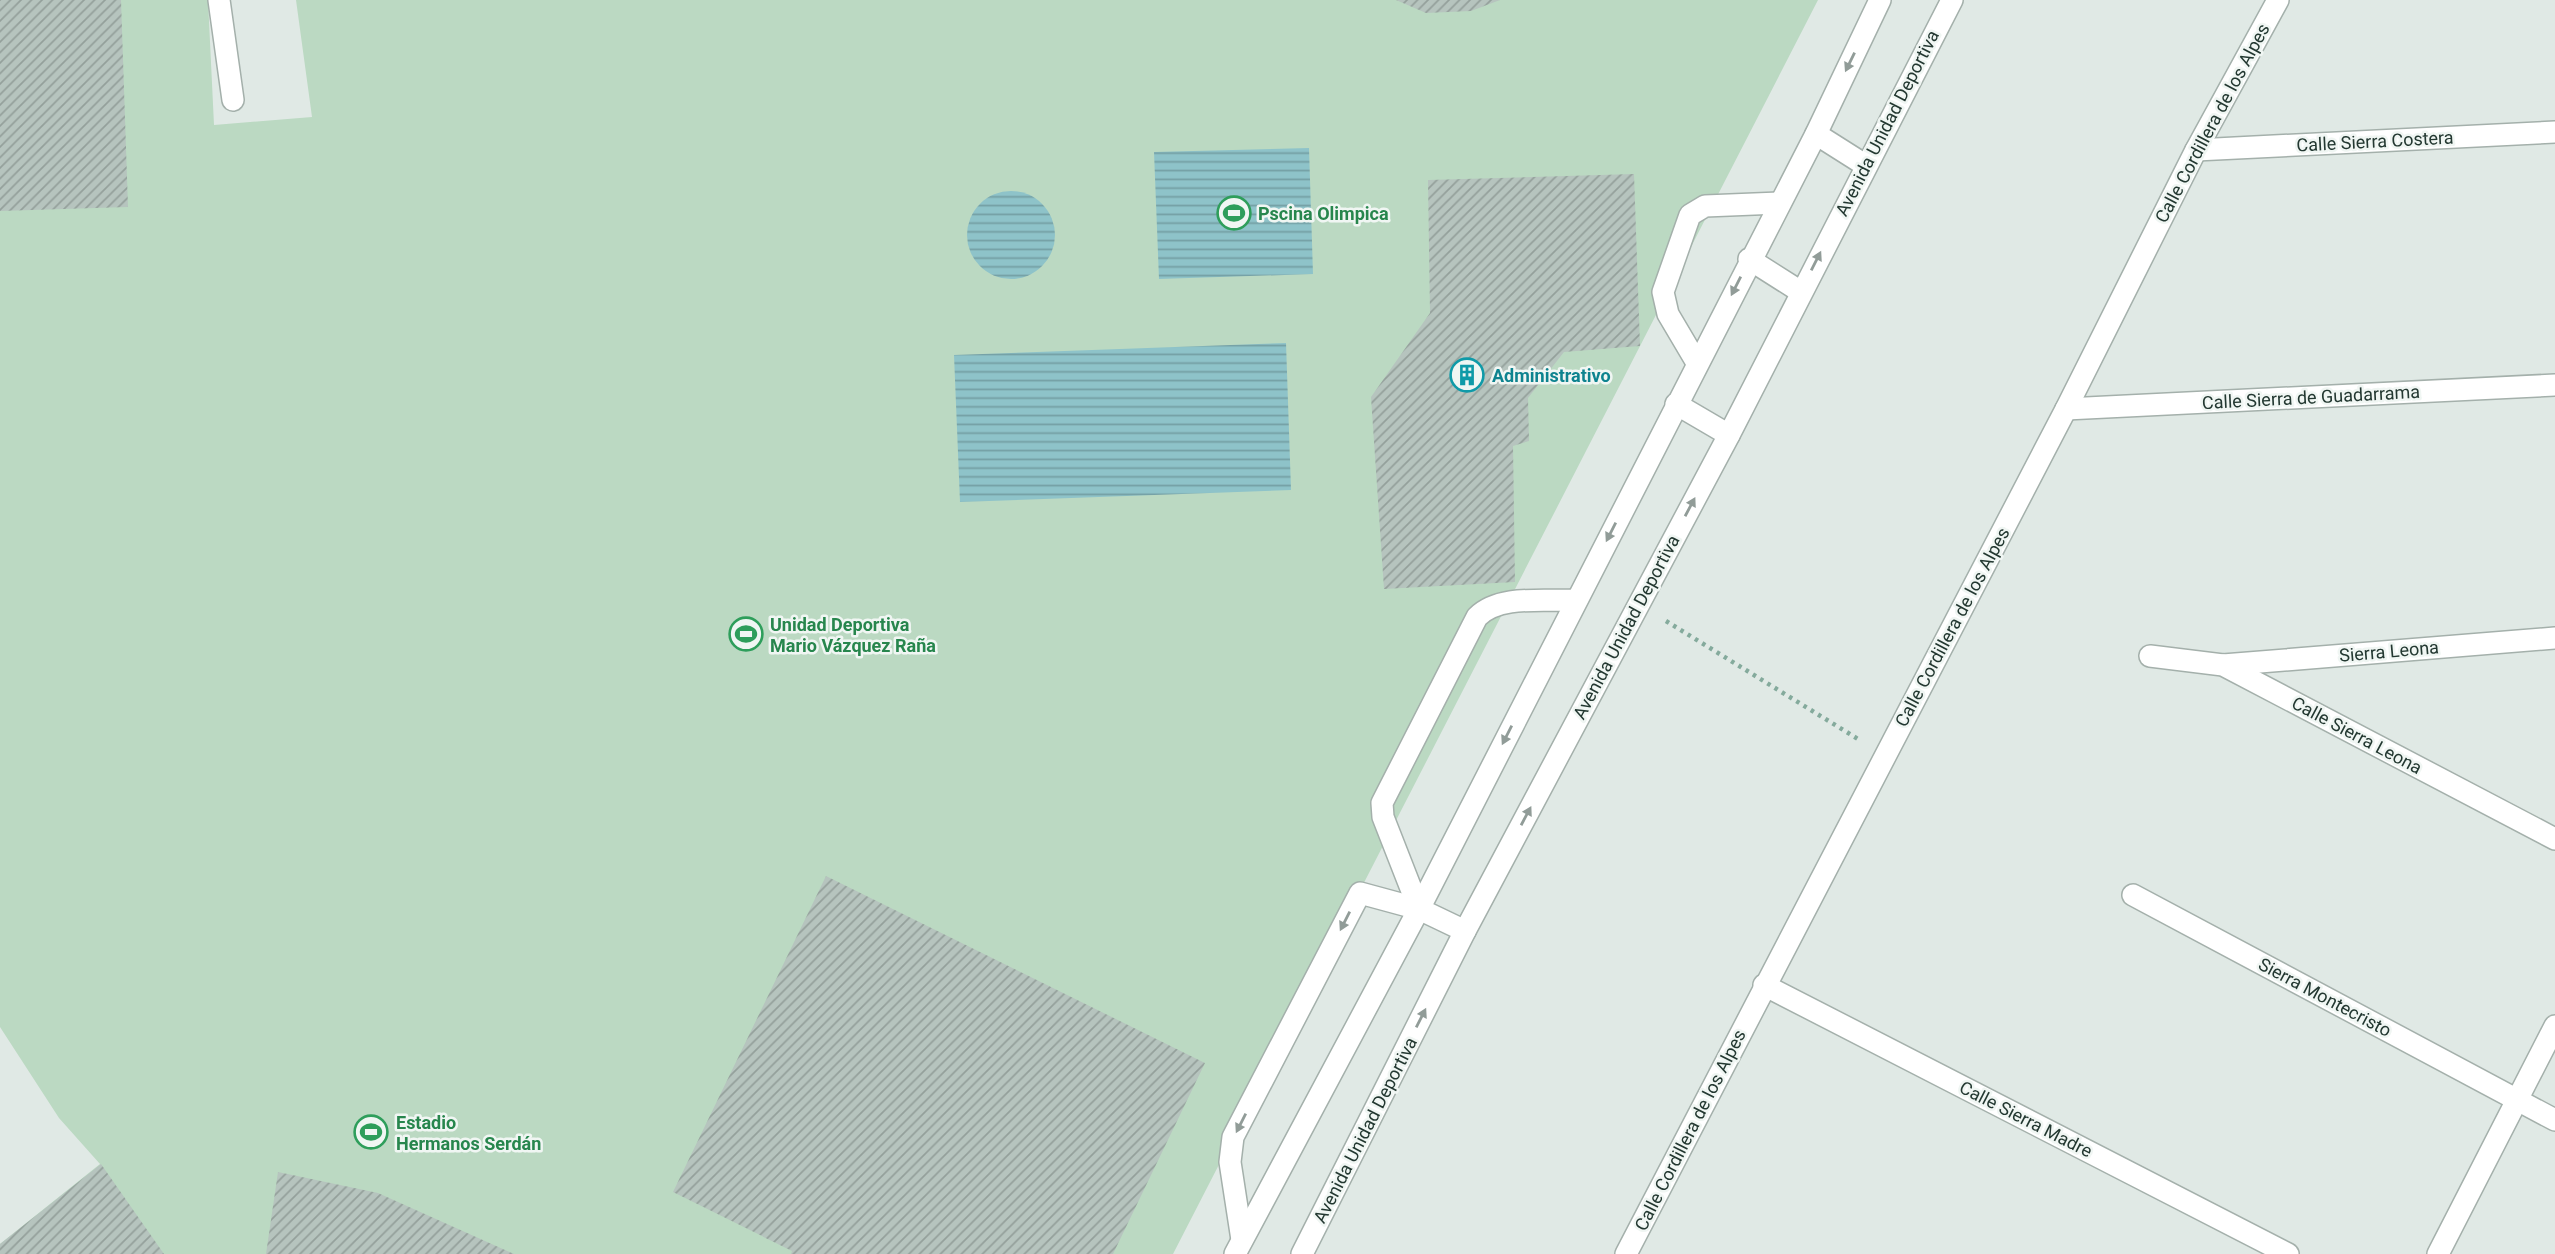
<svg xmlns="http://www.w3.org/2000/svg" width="2555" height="1254" font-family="Roboto,sans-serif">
<defs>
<pattern id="water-rules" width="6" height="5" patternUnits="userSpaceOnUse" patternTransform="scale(1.75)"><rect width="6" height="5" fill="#8ec3c9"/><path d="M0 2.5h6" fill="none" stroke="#749fa4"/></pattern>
<pattern id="building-hatch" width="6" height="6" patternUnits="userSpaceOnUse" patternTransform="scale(1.75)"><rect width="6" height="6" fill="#b6c4be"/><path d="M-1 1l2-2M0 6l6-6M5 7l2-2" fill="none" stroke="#94a09b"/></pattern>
</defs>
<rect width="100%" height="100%" fill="#e0e9e5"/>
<polygon fill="#bbd9c2" points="0,0 208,0 214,125 312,117 296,0 1818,0 1173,1254 0,1254 0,1244 100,1164 59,1118 0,1027"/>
<g fill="url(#water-rules)">
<polygon points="1309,148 1313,274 1159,279 1154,152"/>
<circle cx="1011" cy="235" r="44"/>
<polygon points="1286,343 1291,490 960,502 954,355"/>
</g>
<g fill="url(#building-hatch)">
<polygon points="0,0 121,0 128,207 0,211"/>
<polygon points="1396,0 1500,0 1471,11 1426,13"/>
<polygon points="1634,174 1640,346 1564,352 1528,398 1529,441 1513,446 1515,582 1384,589 1371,397 1430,313 1428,180"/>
<polygon points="826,876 1205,1063 1113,1254 791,1254 792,1251 673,1192"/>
<polygon points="101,1164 164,1254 0,1254 0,1244"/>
<polygon points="278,1172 378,1193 514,1254 266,1254"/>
</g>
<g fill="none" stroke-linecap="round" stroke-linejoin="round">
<defs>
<g id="service">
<polyline points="219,0 233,100"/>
<polyline points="1697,363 1668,314 1663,292 1690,215 1705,206 1779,203"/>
<path d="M1419 909 1383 817 1382 803 1477 617C1500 594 1545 602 1576 600"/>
<polyline points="1242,1240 1230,1162 1233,1137 1360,893 1419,909 1465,931"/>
</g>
<g id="minor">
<polyline points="2196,150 2555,132"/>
<polyline points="2066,409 2555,385"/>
<polyline points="2150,656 2223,665 2555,839"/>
<polyline points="2223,665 2555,638"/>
<polyline points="2133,895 2555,1120"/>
<polyline points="1764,985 2288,1254"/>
<polyline points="1626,1254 2066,409 2196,150 2278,0"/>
<polyline points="2438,1254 2555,1026"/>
</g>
<g id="tertiary">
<polyline points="1816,134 1865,165"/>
<polyline points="1749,259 1801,292"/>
<polyline points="1676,404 1729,435"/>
<polyline points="1235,1254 1419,909 1816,134 1880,0"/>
<polyline points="1302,1254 1465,931 1729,435 1952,0"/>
</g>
</defs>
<use href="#service" stroke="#a4b0ab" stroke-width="24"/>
<use href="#minor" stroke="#a4b0ab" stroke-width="24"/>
<use href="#tertiary" stroke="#a4b0ab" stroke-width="24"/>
<polyline stroke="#84aa9c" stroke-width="4.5" stroke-dasharray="3.5 5" stroke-linecap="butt" points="1666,621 1858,739"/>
<use href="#service" stroke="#fff" stroke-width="21"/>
<use href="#minor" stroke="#fff" stroke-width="21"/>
<use href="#tertiary" stroke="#fff" stroke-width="21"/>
</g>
<defs><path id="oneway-solid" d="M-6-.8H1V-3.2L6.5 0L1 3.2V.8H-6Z" transform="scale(1.75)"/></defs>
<g fill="#919c98">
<use href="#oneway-solid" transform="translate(1850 62) rotate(116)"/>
<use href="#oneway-solid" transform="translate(1816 261) rotate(-63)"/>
<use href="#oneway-solid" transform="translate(1736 286) rotate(117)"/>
<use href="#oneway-solid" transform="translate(1690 507) rotate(-62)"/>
<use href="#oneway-solid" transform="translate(1611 532) rotate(117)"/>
<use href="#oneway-solid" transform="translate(1507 735) rotate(117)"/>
<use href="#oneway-solid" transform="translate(1526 816) rotate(-62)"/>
<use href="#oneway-solid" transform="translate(1345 921) rotate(117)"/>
<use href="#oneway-solid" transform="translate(1421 1018) rotate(-63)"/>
<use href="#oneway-solid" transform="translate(1241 1123) rotate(117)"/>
</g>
<defs>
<symbol id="stadium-ring" viewBox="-11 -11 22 22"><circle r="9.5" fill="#f0f6f3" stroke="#2e9e5b" stroke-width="1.5"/><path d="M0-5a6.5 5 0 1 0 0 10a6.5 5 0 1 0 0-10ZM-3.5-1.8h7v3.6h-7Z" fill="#2e9e5b"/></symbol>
<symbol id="building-ring" viewBox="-11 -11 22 22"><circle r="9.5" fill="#f0f6f3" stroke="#0f9aa8" stroke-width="1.5"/><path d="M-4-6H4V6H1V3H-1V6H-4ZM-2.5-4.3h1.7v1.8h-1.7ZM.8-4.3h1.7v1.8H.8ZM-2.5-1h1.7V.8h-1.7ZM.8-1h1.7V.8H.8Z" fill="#0f9aa8"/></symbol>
</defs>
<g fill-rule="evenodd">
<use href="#stadium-ring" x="1215" y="194" width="38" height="38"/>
<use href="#building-ring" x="1448" y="356" width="38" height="38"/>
<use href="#stadium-ring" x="727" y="615" width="38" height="38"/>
<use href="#stadium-ring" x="352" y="1113" width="38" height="38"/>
</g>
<g text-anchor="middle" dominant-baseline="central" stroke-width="5" stroke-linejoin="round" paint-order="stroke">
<g font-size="18" fill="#233831" stroke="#f0f6f3">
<text transform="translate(1887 123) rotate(-63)">Avenida Unidad Deportiva</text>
<text transform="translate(2212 123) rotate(-62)">Calle Cordillera de los Alpes</text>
<text transform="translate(2375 141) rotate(-3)">Calle Sierra Costera</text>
<text transform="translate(2311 397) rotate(-3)">Calle Sierra de Guadarrama</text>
<text transform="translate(1626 627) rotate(-62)">Avenida Unidad Deportiva</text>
<text transform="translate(1952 627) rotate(-62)">Calle Cordillera de los Alpes</text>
<text transform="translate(2389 651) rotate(-5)">Sierra Leona</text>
<text transform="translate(2357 735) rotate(28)">Calle Sierra Leona</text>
<text transform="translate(2325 997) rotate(28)">Sierra Montecristo</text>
<text transform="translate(2026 1119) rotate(27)">Calle Sierra Madre</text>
<text transform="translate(1365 1130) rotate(-63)">Avenida Unidad Deportiva</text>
<text transform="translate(1690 1130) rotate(-63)">Calle Cordillera de los Alpes</text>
</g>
<g font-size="18" font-weight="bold" fill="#27864d" stroke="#f0f6f3" text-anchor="start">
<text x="1258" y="213">Pscina Olimpica</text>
<text x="770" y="624">Unidad Deportiva<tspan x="770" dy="21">Mario Vázquez Raña</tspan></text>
<text x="396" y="1122">Estadio<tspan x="396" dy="21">Hermanos Serdán</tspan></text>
</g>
<g font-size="18" font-weight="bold" fill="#0d838f" stroke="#f0f6f3" text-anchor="start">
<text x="1492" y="375">Administrativo</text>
</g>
</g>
</svg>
